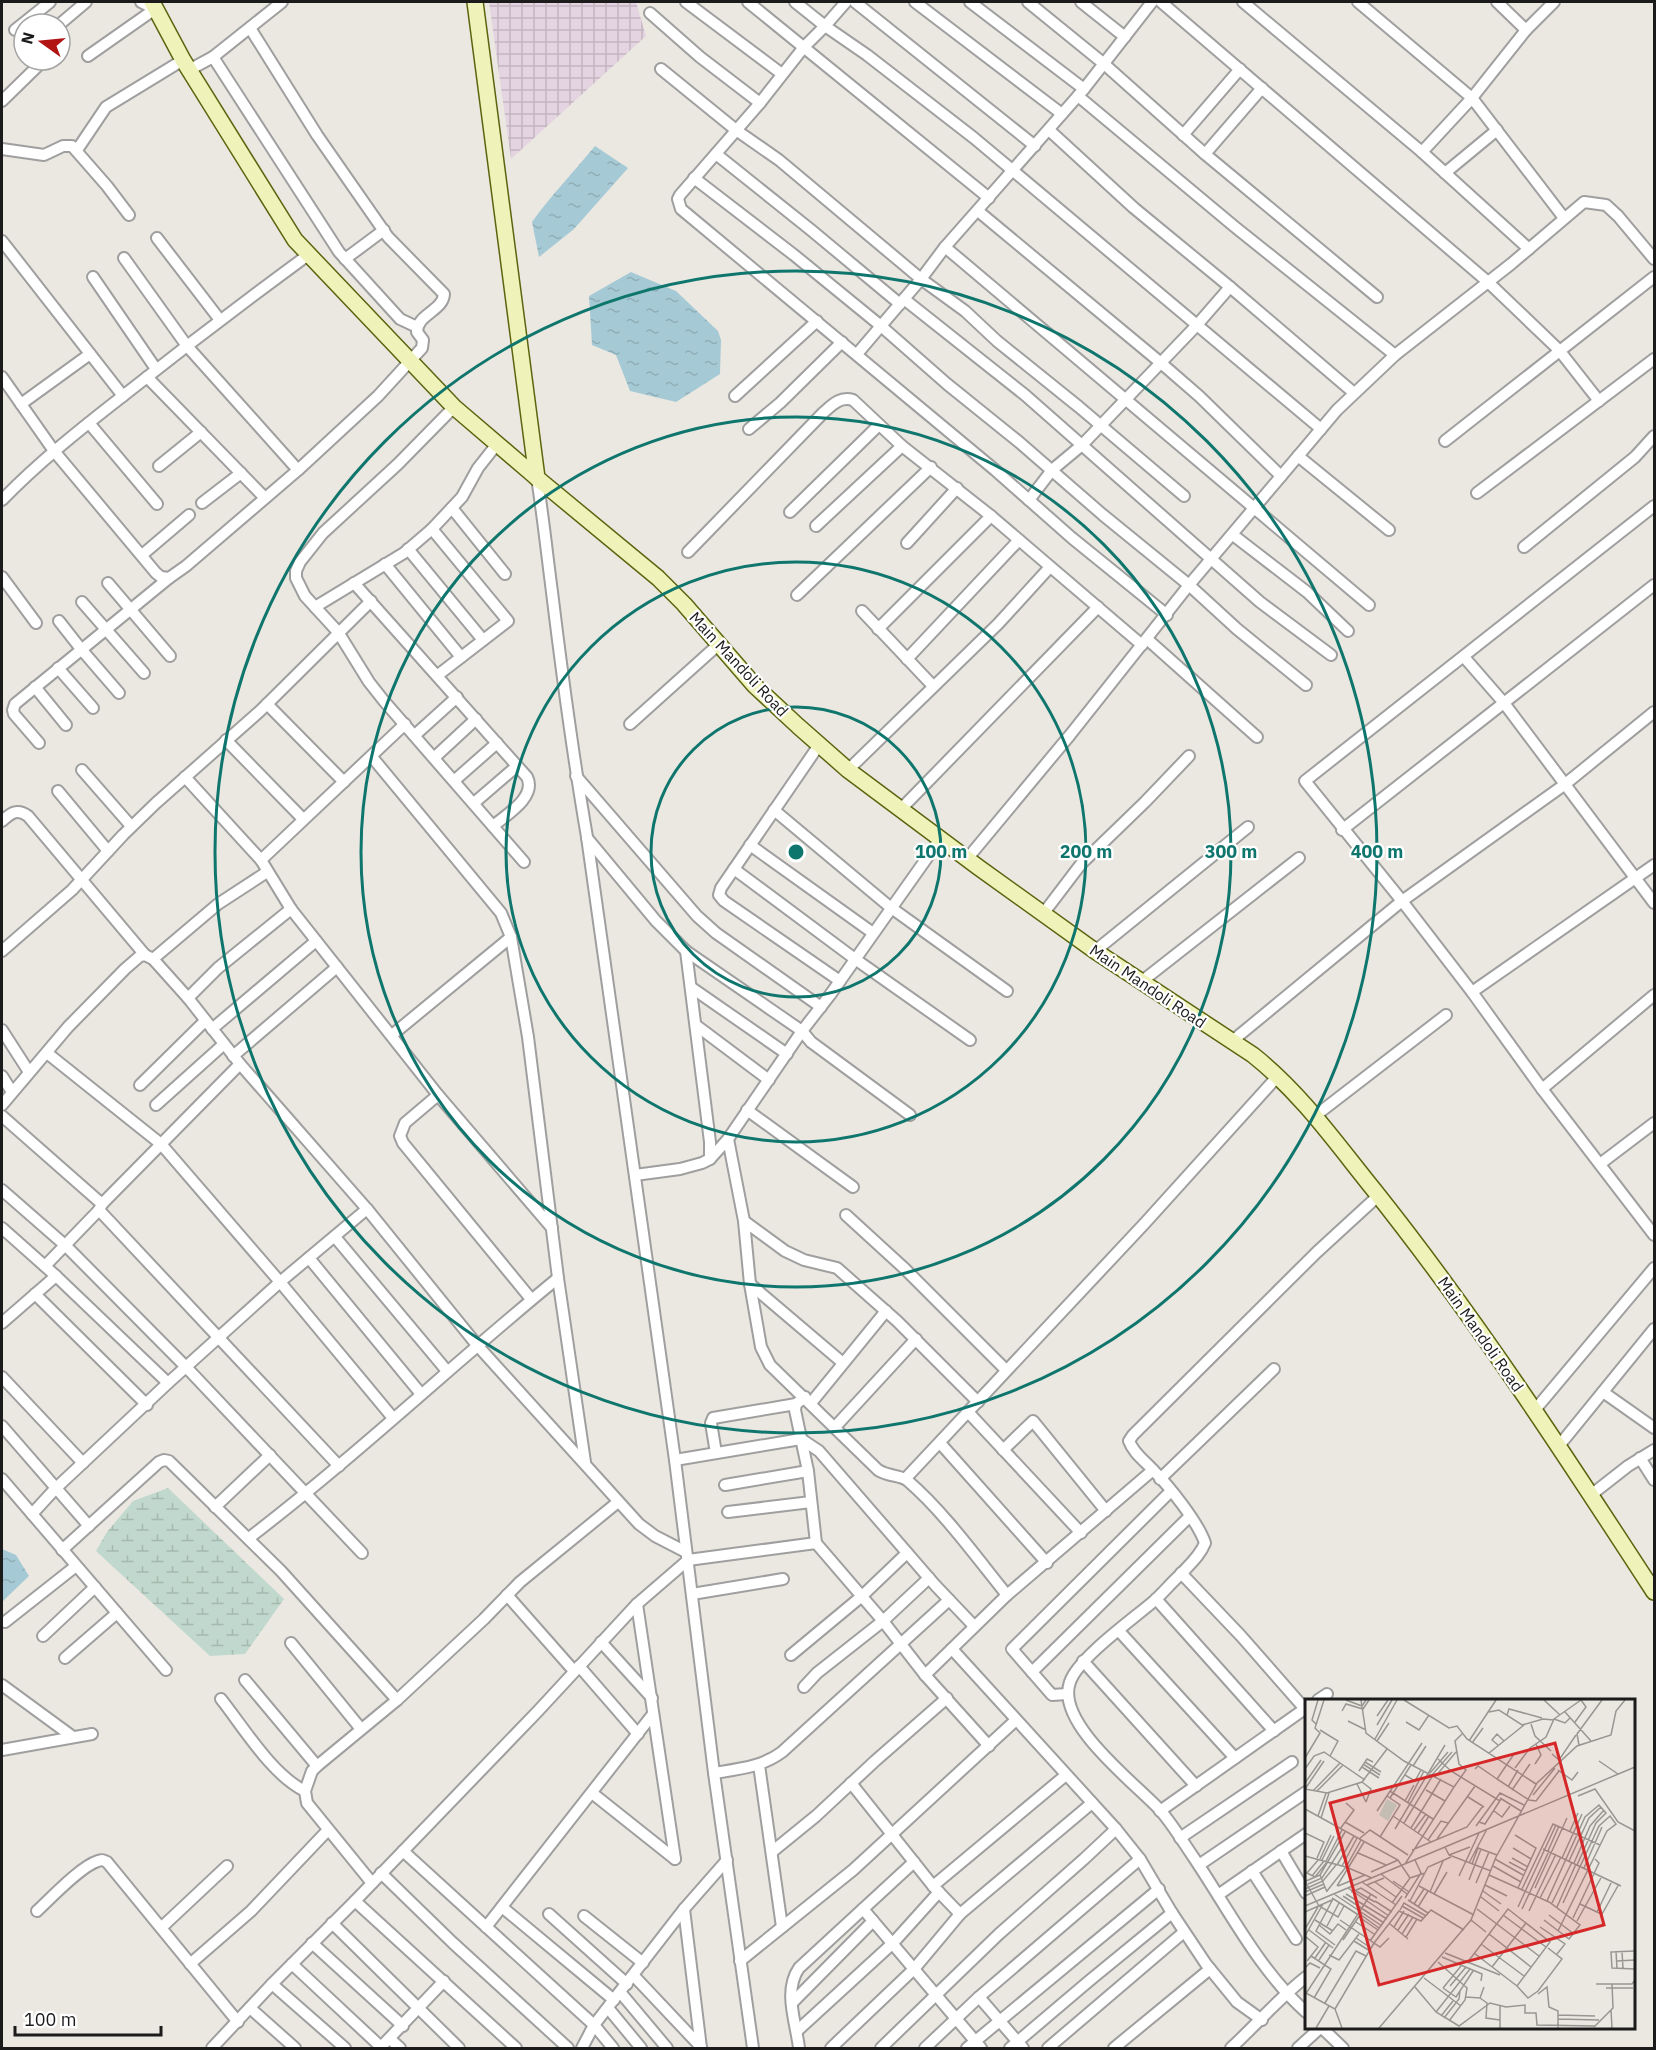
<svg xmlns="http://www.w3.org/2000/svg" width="1656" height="2050" font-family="'IBM Plex Sans',sans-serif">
<defs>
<pattern id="industrial-grid" width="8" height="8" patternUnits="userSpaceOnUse" patternTransform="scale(1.5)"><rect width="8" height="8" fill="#e4d4e1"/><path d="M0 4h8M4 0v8" fill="none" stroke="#c3b5c0"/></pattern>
<pattern id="wetland-marsh" width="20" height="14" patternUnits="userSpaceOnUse" patternTransform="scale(1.5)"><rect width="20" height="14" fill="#c0d8cd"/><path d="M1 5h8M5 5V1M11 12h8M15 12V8" fill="none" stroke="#a4b9af"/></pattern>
<pattern id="water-ripples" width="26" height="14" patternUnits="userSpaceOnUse" patternTransform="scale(1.5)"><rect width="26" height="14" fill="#a6cad5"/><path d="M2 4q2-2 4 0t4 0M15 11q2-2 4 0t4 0" fill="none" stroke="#8eadb6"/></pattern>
</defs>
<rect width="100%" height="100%" fill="#ebe8e1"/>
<polygon fill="url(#industrial-grid)" points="489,2 636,2 646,36 511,159"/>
<polygon fill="url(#wetland-marsh)" points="168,1488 284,1599 245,1654 210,1656 96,1551 107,1532 133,1501"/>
<g fill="url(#water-ripples)">
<path d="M595 146 628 168 574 229 539 257 532 222C551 195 574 172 595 146Z"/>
<polygon points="631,272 676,291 718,331 721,340 720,374 676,402 630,391 616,355 592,345 589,296"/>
<polygon points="2,1549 16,1555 29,1576 2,1602"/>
</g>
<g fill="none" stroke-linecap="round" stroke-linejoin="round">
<defs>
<g id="street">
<polyline points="686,2 782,74"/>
<polyline points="748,2 989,198"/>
<polyline points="795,2 825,26 867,55 974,138 1321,429"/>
<polyline points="846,2 825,26 804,47 760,103 680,195 678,199 681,209 995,470 1072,538 1167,615"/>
<polyline points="855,2 1035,146"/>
<polyline points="915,2 1062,114"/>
<polyline points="970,2 1084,89"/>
<polyline points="1028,2 1103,63 1205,154 1377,297"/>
<polyline points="1081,2 1125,37"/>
<polyline points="1161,2 1488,282 1559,350 1599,401"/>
<polyline points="1243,2 1422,152 1529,249"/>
<polyline points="1358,2 1472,98 1564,218"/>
<polyline points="1497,2 1526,30 1554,2"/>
<polyline points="650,13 700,57 760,103"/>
<polyline points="60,24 86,2"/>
<polyline points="15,30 50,2"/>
<polyline points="88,56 155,9 141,2"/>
<polyline points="213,57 339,252 400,319 417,327"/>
<polyline points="661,69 736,130 779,160 921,279 965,311 997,341 1079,407 1184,496"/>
<polyline points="189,70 213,57 282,2"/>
<polyline points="1078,96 1235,227 1395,355"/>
<polyline points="2,101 44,60"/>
<polyline points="1049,130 1134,208 1230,287 1354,393"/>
<polyline points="1183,135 1240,69"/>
<polyline points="2,149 44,155 63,146 72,146 107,186 129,215"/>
<polyline points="77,150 106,107 183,60"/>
<polyline points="1422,152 1472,98 1526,30"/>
<polyline points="716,154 811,230 900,304"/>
<polyline points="1205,154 1262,88"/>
<polyline points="1445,173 1497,130"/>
<polyline points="694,178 794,255 881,326 947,384 1019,442 1103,515 1189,585 1237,629 1306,685"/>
<polyline points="978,211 1161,363 1199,396 1281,476"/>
<polyline points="157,238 220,320"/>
<polyline points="2,241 123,396"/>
<polyline points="945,247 1369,605"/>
<polyline points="124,258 187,346 298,470"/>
<polyline points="345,259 384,230"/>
<polyline points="93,277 156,369"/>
<polyline points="904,299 1025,395 1260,602 1331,655"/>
<polyline points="857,354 921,279 945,247 1084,89 1152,2"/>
<path d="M2 377 54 451 156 573 161 577 169 578 186 566 298 470 378 396 422 348 423 340 417 332C417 314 443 311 444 294L388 237 317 135 250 28"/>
<polyline points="147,377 265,498"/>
<polyline points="735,396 817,321"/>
<polyline points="21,404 90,354"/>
<polyline points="454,407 398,464 323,533 300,562 296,571 296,578 305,596 338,632 369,682 384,701 524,862"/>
<polyline points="89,423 157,504"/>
<polyline points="749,429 780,403 842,342"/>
<polyline points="1445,441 1654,277"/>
<polyline points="1298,456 1389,530"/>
<polyline points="159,466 201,432"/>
<path d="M537 478C543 516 547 554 552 592 562 674 573 756 587 837L675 1460 714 1773 753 2048"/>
<polyline points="1477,493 1654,359"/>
<path d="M2 500C38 463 78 431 119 399 181 350 244 302 308 255"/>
<polyline points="1029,500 1052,470 1082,445 1197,325 1230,287"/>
<polyline points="202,503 241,473"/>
<polyline points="1654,506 1305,781 1402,901 1472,992 1542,1089 1654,1235"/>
<polyline points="452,508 505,574"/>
<polyline points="790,512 879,425"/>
<polyline points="816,526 902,446"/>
<polyline points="432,529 508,621 438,675"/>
<polyline points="1233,535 1307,592 1348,631"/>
<polyline points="907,543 957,488"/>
<polyline points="1524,547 1635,457 1654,436"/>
<polyline points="408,549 483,640"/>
<path d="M688 552 823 413C832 405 840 396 853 400L902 446 991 516 1142 645"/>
<polyline points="142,555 189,515"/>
<polyline points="385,564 461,657"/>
<polyline points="2,577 36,623"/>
<polyline points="108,583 170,656"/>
<path d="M354 583 527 777C537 797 506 815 493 826"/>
<polyline points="797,595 931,467"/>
<polyline points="82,602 144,673"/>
<polyline points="315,607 404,553 432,529 462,497 478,468 497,444"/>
<polyline points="862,611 933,686"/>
<polyline points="59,621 81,649 119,693"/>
<polyline points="878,629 991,516"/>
<polyline points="1147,639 1257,737"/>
<polyline points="1464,657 1504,703 1654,903"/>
<polyline points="907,659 1019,540"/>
<polyline points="58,668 93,708"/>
<polyline points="35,687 66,725"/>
<polyline points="267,704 344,782"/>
<polyline points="630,724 719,644"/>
<polyline points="415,735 457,697"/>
<polyline points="226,740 303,819"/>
<polyline points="39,743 14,714 13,710 15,704 169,578"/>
<polyline points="819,745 721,888 719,895 724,901 840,981"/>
<polyline points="372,757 501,913 511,937 528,1037 558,1278 585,1462"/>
<polyline points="435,757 476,719"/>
<polyline points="82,770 131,826"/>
<polyline points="848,770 998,624 1050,567"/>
<polyline points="576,776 697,916 716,933 821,1007"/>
<polyline points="185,777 261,860 291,909 438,1095 552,1228"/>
<polyline points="455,780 497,743"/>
<polyline points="58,791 108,851"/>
<polyline points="474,803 517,766"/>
<polyline points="901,809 1098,607"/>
<polyline points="774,810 890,907 1007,991"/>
<path d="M2 821C11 813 17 808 28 816L145 955"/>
<polyline points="1342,830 1654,585"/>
<polyline points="587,838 656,921 686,951 802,1031 811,1042 910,1115"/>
<polyline points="750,845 873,933"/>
<polyline points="967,859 1070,735 1189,585 1337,410 1395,355 1511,264 1584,202 1606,205 1618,216 1654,259"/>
<polyline points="261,860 405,724"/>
<polyline points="734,869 855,959 970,1040"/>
<polyline points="1043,914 1081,864 1145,802 1189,756"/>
<polyline points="2,951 72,890 123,835 156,803 260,711 371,601"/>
<polyline points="686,951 710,1142 710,1159"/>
<polyline points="1095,951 1248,827"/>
<polyline points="153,959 218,904 267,872"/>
<polyline points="1141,982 1299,858"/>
<polyline points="692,988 787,1054"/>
<polyline points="1472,992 1654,865"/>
<polyline points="188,998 218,968 291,909"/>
<polyline points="697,1026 769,1080"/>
<polyline points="212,1029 316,941"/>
<polyline points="2,1030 29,1072"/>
<polyline points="392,1035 511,937"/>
<polyline points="1231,1042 1402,901 1564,785 1654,712"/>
<polyline points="47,1053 161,1144 280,1282 393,1418"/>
<polyline points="233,1056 337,967"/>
<polyline points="2,1076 12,1092"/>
<polyline points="140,1085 205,1021"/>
<polyline points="1542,1089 1654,995"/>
<polyline points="438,1095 405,1123 400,1136 403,1143 531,1299"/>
<polyline points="2,1105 68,1027 125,969 140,956 145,955 153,959 188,998 240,1064 367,1209 477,1345 639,1524 655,1536 686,1552"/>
<polyline points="156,1105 224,1044"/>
<polyline points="747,1110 853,1187"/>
<polyline points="2,1116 102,1204 99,1210 339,1466"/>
<polyline points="1315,1116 1446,1015"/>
<path d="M728 1139 744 1221 750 1284 761 1347 770 1365 878 1470C889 1477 902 1475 908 1481 944 1512 977 1558 1007 1595"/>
<polyline points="1600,1164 1654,1123"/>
<polyline points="635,1175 680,1169 702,1163 710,1159 728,1139 802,1031 830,995 941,838"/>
<polyline points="2,1190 66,1246 187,1368 362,1553"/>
<polyline points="102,1204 240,1064"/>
<polyline points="846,1215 905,1269 1006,1370"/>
<polyline points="744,1221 785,1251 804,1260 837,1268 897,1321 978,1402"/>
<polyline points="2,1228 56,1276 168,1383"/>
<polyline points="335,1237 447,1371"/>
<polyline points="309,1258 421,1394"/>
<polyline points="45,1266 99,1210"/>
<polyline points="750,1284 843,1363"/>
<polyline points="35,1294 147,1405"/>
<polyline points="2,1323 56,1276"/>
<polyline points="2,1377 83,1463"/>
<polyline points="1603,1392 1654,1428"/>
<polyline points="811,1403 886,1311"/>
<polyline points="1534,1411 1654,1268"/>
<polyline points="968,1412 1081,1533"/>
<polyline points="2,1426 89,1526"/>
<polyline points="835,1427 916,1339"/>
<polyline points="940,1443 1047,1563"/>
<polyline points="1558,1447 1654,1329"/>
<polyline points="1003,1450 1033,1421 1106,1511"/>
<polyline points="716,1453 711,1423 713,1418 796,1404"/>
<polyline points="1640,1458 1654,1480"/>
<polyline points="675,1460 801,1439 819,1451 935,1585 974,1626"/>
<polyline points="906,1478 1145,1223 1277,1077"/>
<polyline points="2,1479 166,1670"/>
<polyline points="1160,1479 1274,1369"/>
<polyline points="725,1485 808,1471"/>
<polyline points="1591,1495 1628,1466 1654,1450"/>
<polyline points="215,1507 270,1455"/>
<polyline points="728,1512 811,1502"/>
<polyline points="32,1514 55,1489 168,1383 280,1282 367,1209"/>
<path d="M249 1538C356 1456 454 1363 558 1278"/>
<polyline points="816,1543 883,1621 925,1675 989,1746"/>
<polyline points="62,1550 159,1462 164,1460 169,1461 281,1571 397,1700"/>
<polyline points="1181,1573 1241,1636 1305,1709"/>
<polyline points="692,1594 783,1579"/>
<polyline points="507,1595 574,1671"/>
<polyline points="1156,1599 1274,1731"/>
<polyline points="637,1604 675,1859"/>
<polyline points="5,1622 76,1566"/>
<polyline points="1119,1631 1235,1758"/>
<polyline points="43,1636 95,1587"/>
<polyline points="601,1642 652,1698"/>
<polyline points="291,1643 361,1729"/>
<polyline points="952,1649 1116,1829 1140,1859 1172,1913 1206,1964 1237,2002 1262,2020"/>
<polyline points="791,1655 862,1596 907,1553"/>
<polyline points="65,1658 117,1613"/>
<polyline points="1083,1661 1196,1786"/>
<polyline points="579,1666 638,1734"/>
<polyline points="1032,1672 1189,1517"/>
<polyline points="925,1675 1007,1595 1153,1470"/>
<polyline points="245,1680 317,1766"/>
<polyline points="2,1685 73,1737"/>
<polyline points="804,1687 817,1673 883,1621 929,1578"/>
<polyline points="1067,1694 1052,1695 1012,1649 1171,1491"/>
<path d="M221 1699C244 1728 272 1775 305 1791"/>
<polyline points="1318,1700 1327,1694"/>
<polyline points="2,1750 92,1734"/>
<polyline points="759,1765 782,1927"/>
<path d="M714 1773C739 1769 762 1767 782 1752L949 1600"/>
<polyline points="851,1783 933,1886 960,1914"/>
<polyline points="592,1793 675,1859"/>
<polyline points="1160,1811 1306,1708"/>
<polyline points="1180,1838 1292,1762"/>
<polyline points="403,1851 594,2025 613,2048"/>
<polyline points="773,1851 816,1816 875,1761 947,1698"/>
<polyline points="1281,1851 1306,1893"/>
<polyline points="1199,1865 1306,1792"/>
<polyline points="1252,1871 1296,1939"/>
<polyline points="381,1873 453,1943 568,2048"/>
<polyline points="372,1883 307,1803 305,1791 312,1771 317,1766 397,1700 484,1619 520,1582 618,1502"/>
<polyline points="933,1886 1066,1775"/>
<polyline points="1218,1895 1306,1834"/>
<polyline points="355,1901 516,2048"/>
<polyline points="502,1907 614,2000"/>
<polyline points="684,1909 701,2048"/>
<polyline points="863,1909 981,2048"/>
<path d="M37 1911C51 1898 81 1866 98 1861 103 1859 102 1860 107 1862L238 2022"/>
<polyline points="549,1914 627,1984"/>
<polyline points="584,1916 643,1963"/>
<polyline points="332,1923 459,2048"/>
<polyline points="162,1927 227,1866"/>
<polyline points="486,1927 653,1714"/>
<polyline points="312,1943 403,2026"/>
<polyline points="740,1961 853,1870 1016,1720"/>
<polyline points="190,1964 251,1911 328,1830"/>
<polyline points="292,1964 381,2047"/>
<polyline points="634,1976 701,2047"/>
<polyline points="272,1984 345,2048"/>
<polyline points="620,1992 667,2048"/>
<polyline points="979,1997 1023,2048"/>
<polyline points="792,2003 873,1921"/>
<polyline points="250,2008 295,2048"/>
<polyline points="608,2008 641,2048"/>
<path d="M1306 2012C1259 1970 1229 1910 1194 1858 1183 1842 1173 1825 1160 1810 1135 1783 1055 1723 1070 1682 1078 1658 1133 1619 1154 1601 1163 1593 1171 1583 1180 1575 1189 1565 1200 1556 1205 1543 1198 1522 1169 1486 1153 1470 1144 1460 1134 1454 1129 1441L1133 1435 1317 1252 1378 1196"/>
<polyline points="1322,2028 1343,2048"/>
<polyline points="797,2031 893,1943 939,1892"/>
<polyline points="390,2039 400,2048"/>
<polyline points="212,2048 272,1984 355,1901 538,1711 637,1604 688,1560 816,1543 808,1471 795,1410 796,1404 805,1397"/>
<polyline points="380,2048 444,1981"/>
<polyline points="582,2048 594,2025 684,1909 727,1860"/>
<path d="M799 2048C796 2022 783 1991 799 1968L914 1862"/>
<polyline points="831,2048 914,1969 960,1914 1092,1803"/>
<polyline points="881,2048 999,1934 1084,1859 1116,1829"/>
<polyline points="925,2048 979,1997 1140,1859"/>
<polyline points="967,2048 1159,1889"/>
<polyline points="1010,2048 1089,1981 1172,1913"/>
<polyline points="1048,2048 1184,1932"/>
<polyline points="1114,2048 1210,1969"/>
<path d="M1231 2048C1256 2025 1279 1998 1306 1977"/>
<polyline points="1298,2048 1320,2028"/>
</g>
<g id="secondary">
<path d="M152 2 183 60 295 240 454 407 537 478 658 578 684 604 755 686 798 726 848 770 978 867 1095 951 1253 1055C1301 1093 1336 1143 1374 1190 1476 1318 1565 1455 1654 1592"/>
<polyline points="475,2 537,478"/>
</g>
</defs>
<use href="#street" stroke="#9f9f9f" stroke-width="14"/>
<use href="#secondary" stroke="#5b650f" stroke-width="18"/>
<use href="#street" stroke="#fff" stroke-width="10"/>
<use href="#secondary" stroke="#eff2b9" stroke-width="15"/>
</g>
<g fill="none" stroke="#0f766e" stroke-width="3">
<circle cx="796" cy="852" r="145"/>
<circle cx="796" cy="852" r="290"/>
<circle cx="796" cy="852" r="435"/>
<circle cx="796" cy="852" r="581"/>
</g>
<g text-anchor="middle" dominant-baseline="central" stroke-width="4.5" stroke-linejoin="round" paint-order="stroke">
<g font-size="16" fill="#1b1b1b" stroke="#fff">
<text transform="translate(739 664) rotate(47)">Main Mandoli Road</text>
<text transform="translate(1148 986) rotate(34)">Main Mandoli Road</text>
<text transform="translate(1481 1334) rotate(55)">Main Mandoli Road</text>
</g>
</g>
<g transform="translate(1305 1699)">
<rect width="330" height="330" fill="#ebe8e1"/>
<path d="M82 100 92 106 83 122 74 116Z" fill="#c0d8cd"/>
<path fill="none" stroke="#989692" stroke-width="1.5" d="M41 1 57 7 61 1M56 1 61 34 99 62 149 88 100 165M99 1 144 29 152 27 162 40 231 85M239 1 255 16M37 12 41 5 58 10 64 1M184 13 194 11 217 26 238 20 249 21M260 13 286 42M202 16 204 10 237 19M72 17 83 1M249 20 276 1M43 22 61 31M101 23 114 31 124 16M270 23 281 8 276 1M11 25 7 21 13 1M226 25 230 37 246 52M72 26 87 1M15 31 33 42 25 57M70 40 92 1M72 42 84 24M164 42 191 1M167 44 178 29M193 46 187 41 192 35 199 42M274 46 272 35 297 1M184 54 219 26M209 55 192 80 224 101 231 102 254 72M247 55 254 61 271 36M0 59 15 34 10 29 19 1M133 60 146 72 195 102M19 62 0 90 22 94 57 83 82 50M294 62 313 75M60 63 76 73M58 65 75 76M230 65 236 56 231 45M108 67 121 47M57 68 74 79M210 69 225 49 241 38 249 20 260 24 265 19M0 70 9 57 19 53 60 81M170 70 173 67 192 80M253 71 267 81 273 73M54 72 62 60 68 63M125 74 143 53M100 76 110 82 116 71M127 76 147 53M130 78 151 53M57 83 66 90 61 103M0 84 16 61M52 85 61 103M149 88 161 71 154 65 150 42 157 35M203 88 213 71M121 91 140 102M207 91 225 65M8 92 35 64M12 92 38 66M85 92 128 120M228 96 250 69M273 97 290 90 313 123 330 132M163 98 179 108M85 99 106 66M195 99 216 112M100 102 109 86M103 103 119 72M0 110 93 161 105 179 120 174M72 112 117 44M189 112 197 118 205 107M13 117 21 94M88 117 126 143M16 119 24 94M40 123 59 134M174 123 180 125 196 100M99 124 128 76M171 127 195 94 219 106M106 129 136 80M35 130 49 111 41 104M90 130 140 46M109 131 121 115M265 132 273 114M0 134 19 143 12 159M113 134 124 117M210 136 231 149 213 189M75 138 95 106 82 97M54 140 65 131 103 156M132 140 170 87M123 141 136 122 143 124M140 148 144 156 186 172M208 149 226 160M238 150 316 187M107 151 162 128 178 107M243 152 254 127M53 154 81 166M144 156 165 148M0 157 41 168 56 141M207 159 223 168M257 159 277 115M15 160 26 136M190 160 218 176M17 161 29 137M21 162 37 131M264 162 284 119 296 108M204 163 221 172M164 164 182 130M269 164 285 127 299 111M167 165 173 149 192 156M32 166 49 137M37 167 52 139M188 167 216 183M279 169 297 128M0 173 10 178 22 163M66 173 93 161M2 174 14 160M76 175 102 195M15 176 40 133M184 176 244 203 275 226 264 240 239 221M7 177 19 162M154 177 174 134M164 181 176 150M0 182 14 207 33 218 39 207M1 182 15 176 22 193M88 182 104 193M307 182 292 213 297 215 314 185M57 183 91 206M70 183 91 198M171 184 184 153M3 185 17 179 38 147M62 186 79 179M180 186 202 197M32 187 59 143M33 187 60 176M114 187 169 216M43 189 84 217M230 189 262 119M0 190 18 182 31 166M217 190 248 125 295 146M22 192 41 168 67 179M51 192 70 203M178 192 196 205M0 193 19 185M46 193 56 189 72 199M125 193 138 162M29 195 77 227M41 195 82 220M129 195 142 173M0 197 20 188M38 197 79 224M176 198 194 212M27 199 52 215M100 199 116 174 110 161M235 199 256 158M28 200 11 232 30 246M103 201 123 214M70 202 87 213M105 202 123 168 146 158M242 202 280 118 294 106 301 114 291 124 272 166M87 204 105 179M247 204 267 163M109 205 119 190M275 205 292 213M0 207 330 68M97 207 118 219M113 208 123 192M213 208 251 126M252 208 271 165M172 210 234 257M217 210 244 152M95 211 99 204 121 217M224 212 251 155M0 213 27 201M56 216 74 229M198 216 241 248M244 216 269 235M54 218 73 231M268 219 294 164 290 160M10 221 28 232M35 221 75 248 84 239M166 221 181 233M272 222 297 177M51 223 69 235M85 225 103 240M14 226 25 235 33 225 41 231M22 227 34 204M89 228 99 212M235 228 260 245 252 255M0 230 13 208M4 231 28 249M93 231 104 215M253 232 302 132 311 125 305 117 294 127 258 204M97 235 108 218M184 235 226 268M101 238 112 220M51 239 66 249M38 241 57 213M49 242 65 252M65 242 97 197M176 245 219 277M311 252 312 270M317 252 318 270M330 252 306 253 307 269 330 270M140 254 195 276M24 256 34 261 54 235M6 257 26 270 9 299M137 258 177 275 176 282M10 259 21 243M14 261 24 246M2 262 13 248 0 237 18 205M312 262 330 261M133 263 162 289 160 301 144 322M162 264 203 210 245 243 212 287 169 254M187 268 221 224M0 269 5 264 15 269M119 279 156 307M291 285H327L330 281M145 287 161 268M212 287 223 299 233 292 257 260 243 249M110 288 131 313 154 327 185 304 201 308 220 306V314H231L232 326 290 327M138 289 151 298 168 272M138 289 156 267M301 289H328M1 294 30 310 37 329M233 295 242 288 244 308 253 312V329M0 296 66 195M161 298 175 299 179 288M175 299 182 304 181 319 195 321M20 304 51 252 61 257M30 310 69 244 94 212 116 222 126 211 159 231M306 311 307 329M131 313 165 270M253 316 290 317M136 317 148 302M139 319 154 300 155 292M253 320 294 321M289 328 308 309 307 285M11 329 24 307M74 329 166 221 191 158 232 84 272 47 306 36 311 12 320 1M195 329V306"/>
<path fill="#d62828" fill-opacity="0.15" stroke="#d62828" stroke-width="3" d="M250 44 299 226 74 286 25 104Z"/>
<rect width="330" height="330" fill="none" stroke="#1b1b1b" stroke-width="3"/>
</g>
<circle cx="796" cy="852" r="9" fill="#0f766e" stroke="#fff" stroke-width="3"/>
<g font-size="18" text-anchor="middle" font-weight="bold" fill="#0f766e" stroke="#fff" stroke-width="4.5" stroke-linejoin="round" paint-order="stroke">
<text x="941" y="858">100 m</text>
<text x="1086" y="858">200 m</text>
<text x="1231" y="858">300 m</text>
<text x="1377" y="858">400 m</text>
</g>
<rect width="1656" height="2050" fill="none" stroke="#1b1b1b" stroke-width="6"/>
<g transform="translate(42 42) rotate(285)"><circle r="28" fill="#ffffff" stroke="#a4a4a4" stroke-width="1.5"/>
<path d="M0-4.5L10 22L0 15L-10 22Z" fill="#b21414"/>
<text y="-9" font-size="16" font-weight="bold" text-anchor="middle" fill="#1b1b1b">N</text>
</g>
<path d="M15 2026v9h146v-9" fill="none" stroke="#1b1b1b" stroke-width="3"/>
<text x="24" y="2026" font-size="18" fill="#1b1b1b" stroke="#ffffff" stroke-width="4.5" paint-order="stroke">100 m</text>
</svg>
